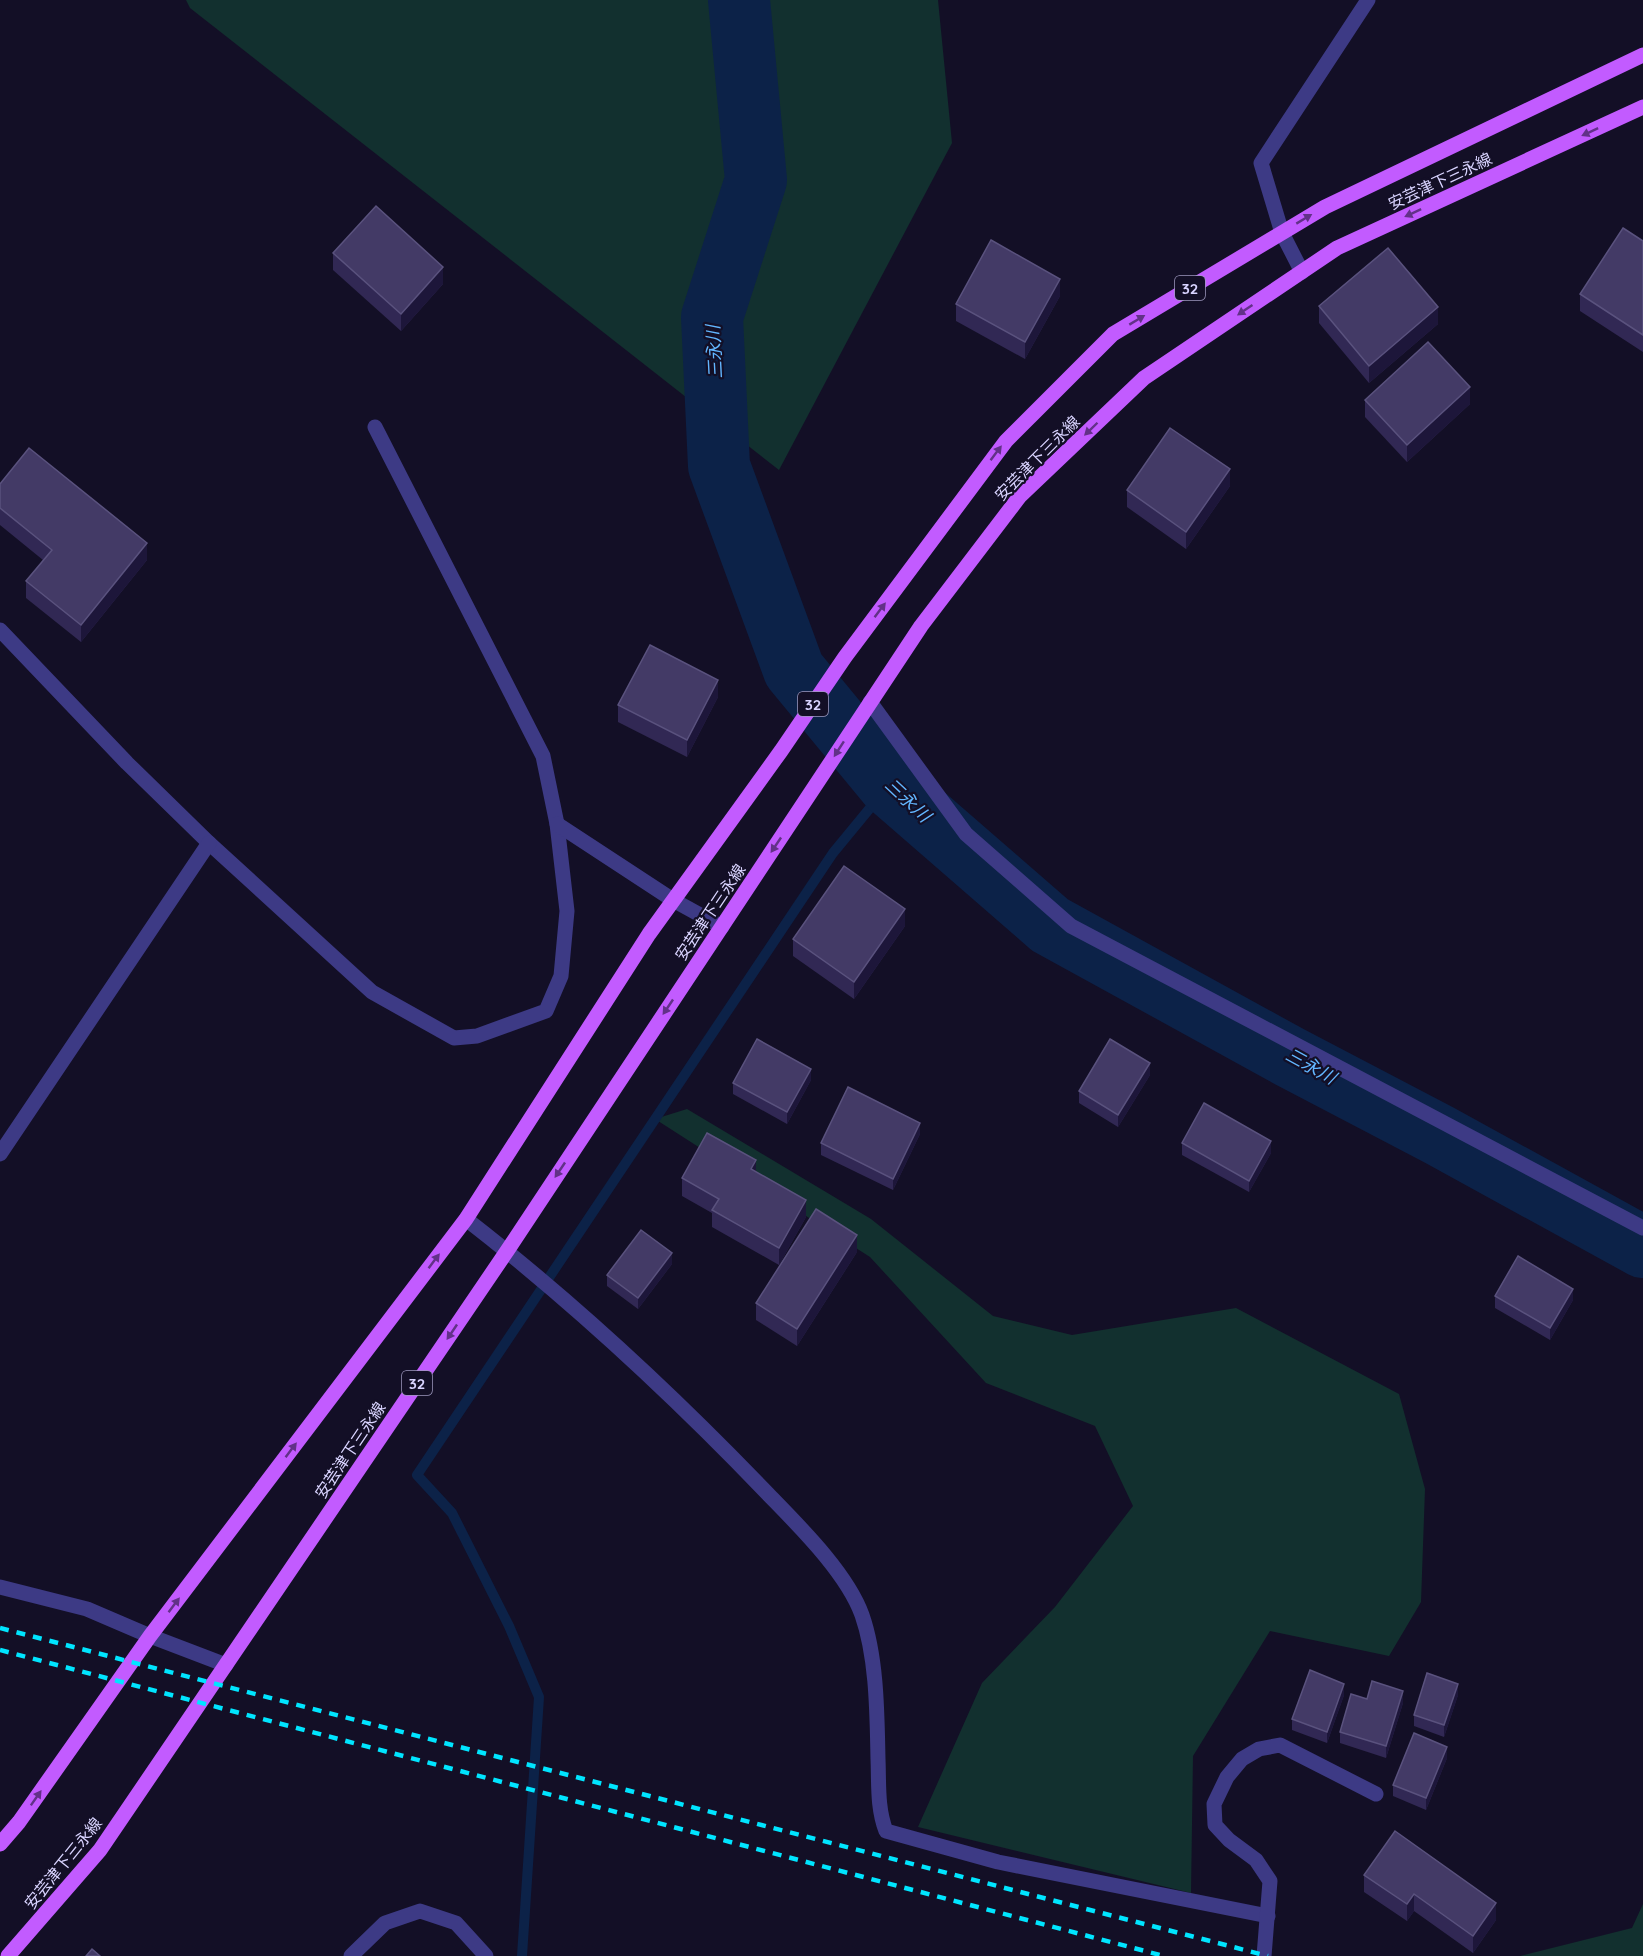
<svg xmlns="http://www.w3.org/2000/svg" width="1643" height="1956" font-family="Quicksand,'Noto Sans JP',sans-serif">
<rect width="100%" height="100%" fill="#130f26"/>
<g fill="#12302f">
<polygon points="186,0 938,0 952,143 779,470 190,8"/>
<polygon points="687,1109 871,1219 993,1316 1072,1335 1236,1308 1399,1394 1425,1489 1421,1602 1389,1656 1270,1631 1193,1756 1191,1893 918,1827 982,1683 1055,1607 1133,1506 1095,1426 986,1383 870,1257 655,1119"/>
<polygon points="1643,1904 1643,1956 1520,1956 1632,1928"/>
</g>
<g fill="none" stroke-linecap="round" stroke-linejoin="round">
<polyline stroke="#0c2248" stroke-width="10" points="522,1956 539,1697 509,1626 452,1513 417,1475 833,853 889,785"/>
<polyline stroke="#0c2248" stroke-width="62" points="739,0 756,180 712,317 719,466 794,670 889,785 1050,925 1290,1057 1439,1135 1643,1247"/>
<g stroke="#3d3a85" stroke-width="15">
<polyline points="1302,272 1282,233 1261,163 1368,0"/>
<polyline points="0,630 127,763 209,843 372,992 454,1038 477,1036 546,1011 561,976 567,911 557,824 543,756 375,427"/>
<polyline points="870,702 966,834 1071,926 1643,1228"/>
<polyline points="557,824 673,900 722,927"/>
<polyline points="0,1154 209,843"/>
<path d="M466 1219C573 1302 674 1396 768 1494 799 1526 847 1573 862 1615 877 1658 877 1714 878 1759 879 1783 877 1808 886 1831L998 1862 1268 1916"/>
<polyline points="0,1587 87,1609 150,1636 226,1665"/>
<polyline points="351,1956 385,1923 420,1911 456,1923 486,1956"/>
<polyline points="1264,1956 1270,1881 1256,1860 1229,1840 1215,1825 1214,1804 1227,1777 1242,1759 1259,1749 1280,1745 1376,1794"/>
</g>
<g stroke="#c25bff" stroke-width="15">
<polyline points="0,1844 19,1822 150,1636 466,1219 649,934 781,751 845,657 1006,441 1113,334 1325,207 1643,55"/>
<polyline points="8,1956 100,1850 507,1251 921,626 1020,496 1144,378 1337,248 1643,107"/>
</g>
<g stroke="#00e5ff" stroke-width="4.5" stroke-dasharray="9 8" stroke-linecap="butt">
<polyline points="0,1628 1268,1956"/>
<polyline points="0,1650 1164,1956"/>
</g>
</g>
<g fill="#312854">
<polygon points="1643,241 1643,352 1580,311 1580,294"/>
<polygon points="333,253 443,284 401,331 333,270"/>
<polygon points="1060,296 1025,359 956,321 956,304"/>
<polygon points="1319,306 1438,324 1369,383 1319,323"/>
<polygon points="1365,400 1470,404 1407,462 1365,417"/>
<polygon points="0,484 147,560 81,642 26,598 26,581 43,560 0,525"/>
<polygon points="1230,486 1186,549 1127,507 1127,490"/>
<polygon points="718,697 687,757 618,722 618,705"/>
<polygon points="905,926 854,999 793,956 793,939"/>
<polygon points="1150,1075 1118,1127 1079,1103 1079,1091"/>
<polygon points="811,1080 787,1124 733,1094 733,1083"/>
<polygon points="920,1134 893,1190 821,1155 821,1143"/>
<polygon points="1182,1143 1271,1153 1249,1192 1182,1155"/>
<polygon points="756,1172 806,1217 779,1265 712,1227 712,1213 682,1196 682,1178"/>
<polygon points="857,1252 797,1346 756,1320 756,1303"/>
<polygon points="672,1264 638,1309 607,1286 607,1275"/>
<polygon points="1495,1296 1573,1300 1550,1340 1495,1308"/>
<polygon points="1344,1695 1327,1743 1292,1730 1292,1719"/>
<polygon points="1458,1695 1444,1737 1414,1726 1414,1715"/>
<polygon points="1367,1699 1403,1703 1386,1758 1340,1743 1340,1732"/>
<polygon points="1447,1758 1426,1810 1393,1796 1393,1785"/>
<polygon points="1364,1875 1496,1920 1473,1953 1414,1911 1407,1921 1364,1892"/>
</g>
<g fill="#1d163a">
<polygon points="443,267 443,284 401,331 401,314"/>
<polygon points="1060,279 1060,296 1025,359 1025,342"/>
<polygon points="1438,307 1438,324 1369,383 1369,366"/>
<polygon points="1470,387 1470,404 1407,462 1407,445"/>
<polygon points="1230,469 1230,486 1186,549 1186,532"/>
<polygon points="147,543 147,560 81,642 81,625"/>
<polygon points="718,680 718,697 687,757 687,740"/>
<polygon points="905,909 905,926 854,999 854,982"/>
<polygon points="1150,1063 1150,1075 1118,1127 1118,1115"/>
<polygon points="811,1069 811,1080 787,1124 787,1112"/>
<polygon points="920,1123 920,1134 893,1190 893,1179"/>
<polygon points="1271,1141 1271,1153 1249,1192 1249,1181"/>
<polygon points="756,1160 756,1178 751,1169"/>
<polygon points="806,1200 806,1217 779,1265 779,1248"/>
<polygon points="857,1235 857,1252 797,1346 797,1329"/>
<polygon points="672,1253 672,1264 638,1309 638,1298"/>
<polygon points="1573,1289 1573,1300 1550,1340 1550,1328"/>
<polygon points="1344,1684 1344,1695 1327,1743 1327,1732"/>
<polygon points="1458,1684 1458,1695 1444,1737 1444,1725"/>
<polygon points="1403,1691 1403,1703 1386,1758 1386,1746"/>
<polygon points="1447,1747 1447,1758 1426,1810 1426,1798"/>
<polygon points="1414,1894 1414,1911 1407,1921 1407,1904"/>
<polygon points="1496,1903 1496,1920 1473,1953 1473,1936"/>
</g>
<g fill="#433a66" stroke="#5a527e" stroke-width="1.5">
<polygon points="376,206 443,267 401,314 333,253"/>
<polygon points="1623,228 1643,241 1643,335 1580,294"/>
<polygon points="991,240 1060,279 1025,342 956,304"/>
<polygon points="1388,248 1438,307 1369,366 1319,306"/>
<polygon points="1428,342 1470,387 1407,445 1365,400"/>
<polygon points="1170,428 1230,469 1186,532 1127,490"/>
<polygon points="29,448 147,543 81,625 26,581 52,550 0,508 0,484"/>
<polygon points="650,645 718,680 687,740 618,705"/>
<polygon points="844,866 905,909 854,982 793,939"/>
<polygon points="757,1039 811,1069 787,1112 733,1083"/>
<polygon points="1110,1039 1150,1063 1118,1115 1079,1091"/>
<polygon points="848,1087 920,1123 893,1179 821,1143"/>
<polygon points="1204,1103 1271,1141 1249,1181 1182,1143"/>
<polygon points="707,1133 756,1160 751,1169 806,1200 779,1248 712,1210 719,1199 682,1178"/>
<polygon points="816,1209 857,1235 797,1329 756,1303"/>
<polygon points="641,1230 672,1253 638,1298 607,1275"/>
<polygon points="1518,1256 1573,1289 1550,1328 1495,1296"/>
<polygon points="1310,1670 1344,1684 1327,1732 1292,1719"/>
<polygon points="1427,1673 1458,1684 1444,1725 1414,1715"/>
<polygon points="1372,1681 1403,1691 1386,1746 1340,1732 1351,1694 1367,1699"/>
<polygon points="1414,1733 1447,1747 1426,1798 1393,1785"/>
<polygon points="1395,1831 1496,1903 1473,1936 1414,1894 1407,1904 1364,1875"/>
<polygon points="92,1949 100,1956 86,1956"/>
</g>
<defs><path id="oneway-solid" d="M-6-.8H1V-3.2L6.5 0L1 3.2V.8H-6Z" transform="scale(1.5)"/></defs>
<g fill="#623188">
<use href="#oneway-solid" transform="translate(1590 132) rotate(155)"/>
<use href="#oneway-solid" transform="translate(1413 213) rotate(155)"/>
<use href="#oneway-solid" transform="translate(1304 219) rotate(-31)"/>
<use href="#oneway-solid" transform="translate(1245 310) rotate(146)"/>
<use href="#oneway-solid" transform="translate(1137 320) rotate(-31)"/>
<use href="#oneway-solid" transform="translate(1091 429) rotate(136)"/>
<use href="#oneway-solid" transform="translate(996 453) rotate(-53)"/>
<use href="#oneway-solid" transform="translate(880 610) rotate(-53)"/>
<use href="#oneway-solid" transform="translate(839 749) rotate(123)"/>
<use href="#oneway-solid" transform="translate(776 845) rotate(124)"/>
<use href="#oneway-solid" transform="translate(668 1007) rotate(124)"/>
<use href="#oneway-solid" transform="translate(560 1170) rotate(124)"/>
<use href="#oneway-solid" transform="translate(434 1261) rotate(-53)"/>
<use href="#oneway-solid" transform="translate(452 1332) rotate(124)"/>
<use href="#oneway-solid" transform="translate(291 1450) rotate(-53)"/>
<use href="#oneway-solid" transform="translate(174 1605) rotate(-53)"/>
<use href="#oneway-solid" transform="translate(36 1798) rotate(-55)"/>
</g>
<g text-anchor="middle" dominant-baseline="central" stroke-width="4.5" stroke-linejoin="round" paint-order="stroke">
<g fill="#130f26" stroke="#9e99be" stroke-width="1.5">
<rect x="1175" y="276" width="30" height="24" rx="4.5"/>
<rect x="798" y="692" width="30" height="24" rx="4.5"/>
<rect x="402" y="1371" width="30" height="24" rx="4.5"/>
</g>
<g font-size="15" font-weight="bold" fill="#d9d4ff">
<text x="1190" y="288">32</text>
<text x="813" y="704">32</text>
<text x="417" y="1383">32</text>
</g>
<g font-size="16" fill="#d9d4ff" stroke="#130f26">
<text transform="translate(1440 181) rotate(-25)">安芸津下三永線</text>
<text transform="translate(1037 458) rotate(-45)">安芸津下三永線</text>
<text transform="translate(710 912) rotate(-56)">安芸津下三永線</text>
<text transform="translate(350 1450) rotate(-56)">安芸津下三永線</text>
<text transform="translate(63 1863) rotate(-51)">安芸津下三永線</text>
</g>
<g font-size="18" font-style="italic" fill="#62b6ff" stroke="#130f26">
<text transform="translate(714 352) rotate(-93)">三永川</text>
<text transform="translate(908 800) rotate(43)">三永川</text>
<text transform="translate(1311 1066) rotate(29)">三永川</text>
</g>
</g>
</svg>
